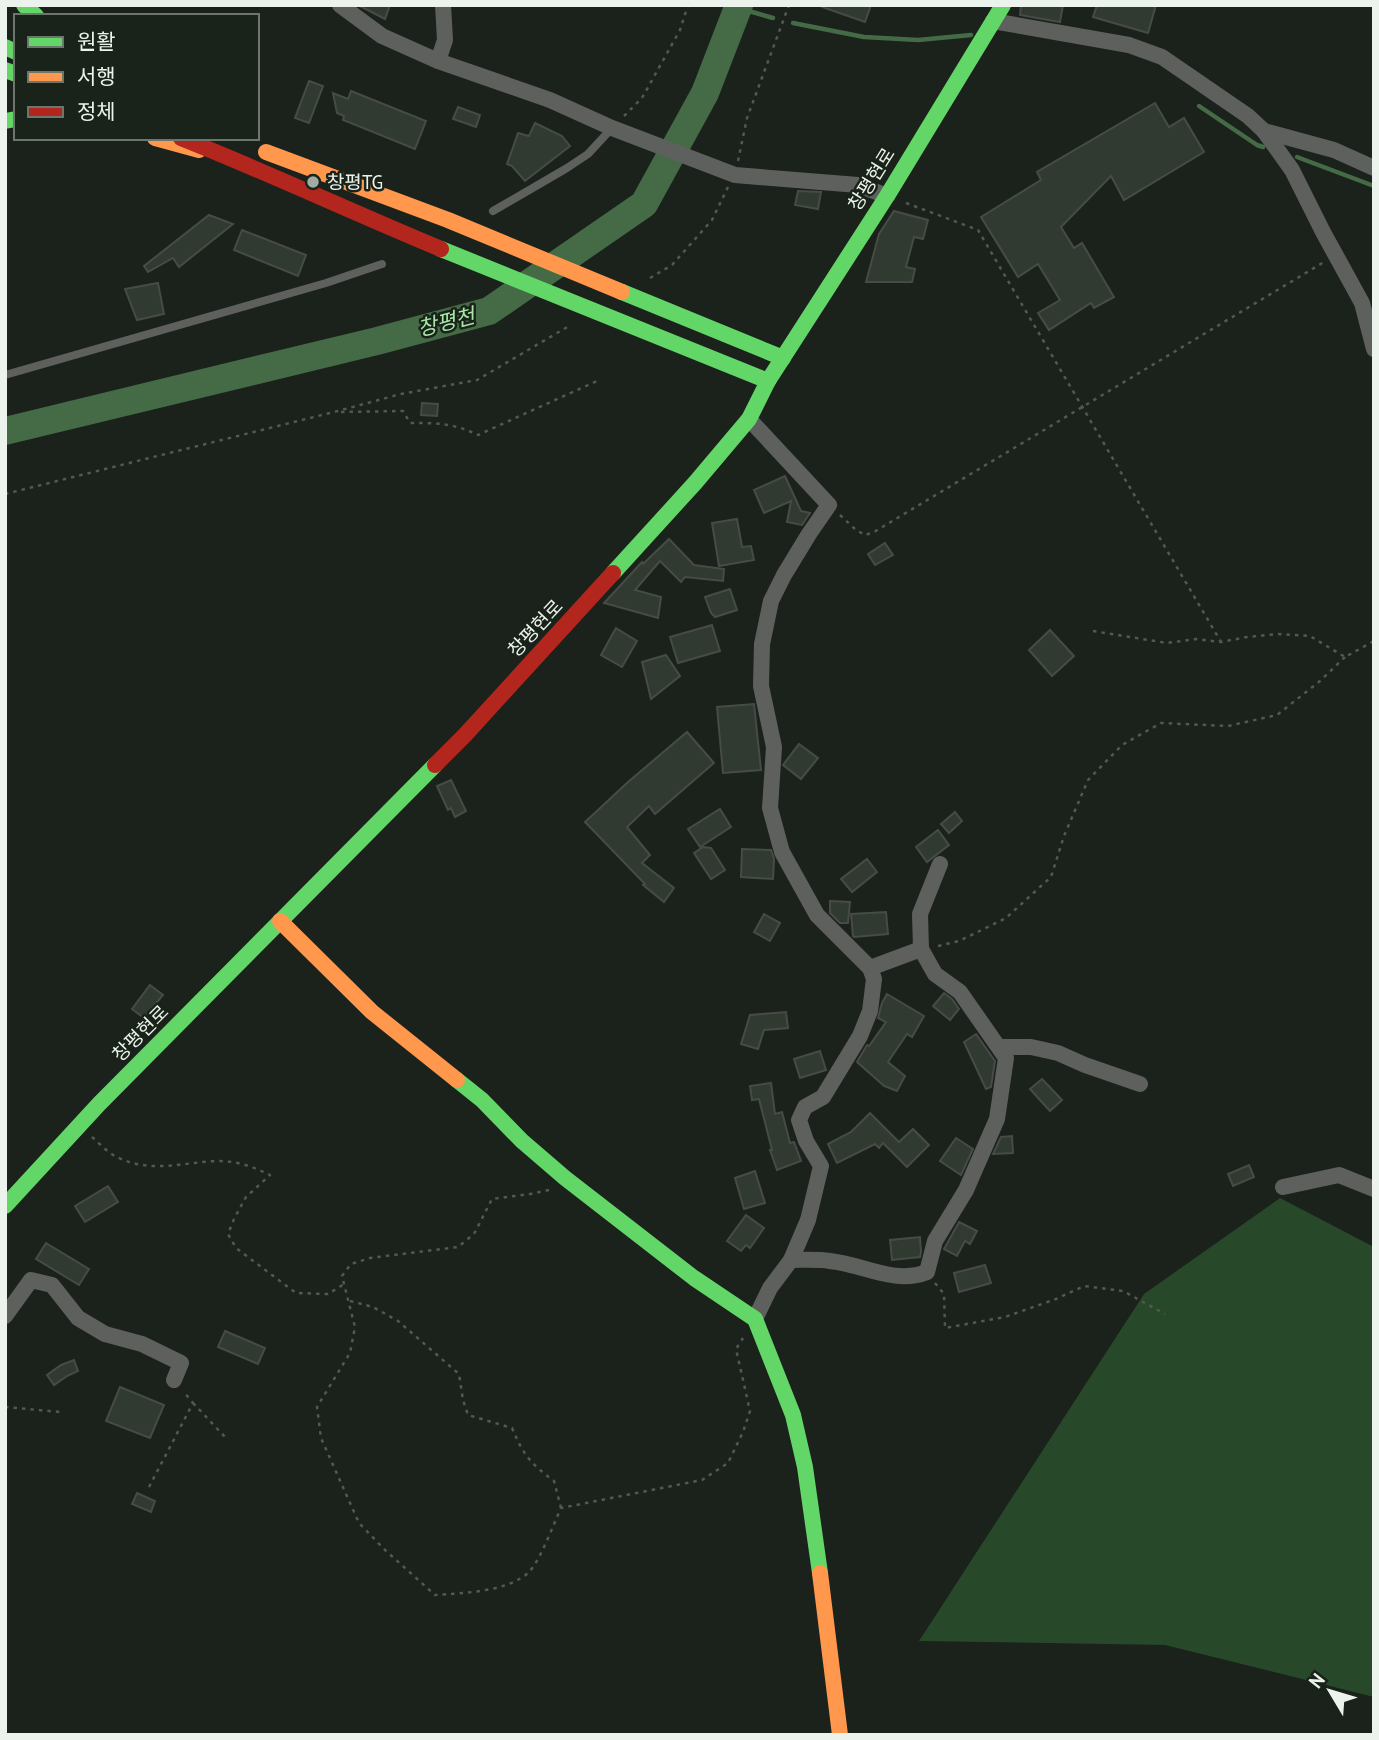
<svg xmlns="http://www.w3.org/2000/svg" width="1379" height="1740" font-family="'PT Sans','Noto Sans KR',sans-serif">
<rect width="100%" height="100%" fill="#1b211b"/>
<polygon fill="#274829" points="1280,1198 1374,1247 1374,1697 1165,1645 919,1641 1144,1294"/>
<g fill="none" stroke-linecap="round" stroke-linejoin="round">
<g stroke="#446b45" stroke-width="4.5">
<polyline points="738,8 773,18"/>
<polyline points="793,23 864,37 918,40 971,35"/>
<polyline points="1199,106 1257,145 1263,147"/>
<polyline points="1297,157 1374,186"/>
</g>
<polyline stroke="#446b45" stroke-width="28" points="5,431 377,341 489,311 644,204 705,93 739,5"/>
</g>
<g fill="#313a31" stroke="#474b47" stroke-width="2">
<polygon points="358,5 390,5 385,19"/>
<polygon points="823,5 871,5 865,22 822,7"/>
<polygon points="1021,5 1063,5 1060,22 1020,15"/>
<polygon points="1097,5 1156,5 1148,33 1093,17"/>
<polygon points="309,81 323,86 309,123 295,118"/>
<polygon points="351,91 426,121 415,149 343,120 344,116 337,113 333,93 348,99"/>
<polygon points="1155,103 1169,127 1184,118 1204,152 1124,200 1111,176 1061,227 1074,248 1082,243 1114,297 1094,308 1091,303 1049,330 1038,313 1060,300 1038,264 1018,277 981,217 1041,180 1037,172"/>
<polygon points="458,107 480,115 476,127 453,119"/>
<polygon points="535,123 562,136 570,146 525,181 512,166 507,164 518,133 529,136"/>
<polygon points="798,191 821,192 818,209 795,205"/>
<polygon points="894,211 928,220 923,239 914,237 906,267 915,269 912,282 866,282 879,234"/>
<polygon points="209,215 233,224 179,267 173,258 148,272 144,266"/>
<polygon points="242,230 306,255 298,276 234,250"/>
<polygon points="158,283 164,314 137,320 125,289"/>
<polygon points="422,403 438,404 437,416 421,415"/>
<polygon points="785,476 801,511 810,513 802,525 787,522 791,501 764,513 754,490"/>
<polygon points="737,519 742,547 751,546 754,560 719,566 712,523"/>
<polygon points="669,539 694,565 724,569 723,581 685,577 681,582 660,561 635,590 661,597 658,618 604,603 642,562 643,564"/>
<polygon points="885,543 893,555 875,565 868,554"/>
<polygon points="730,589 737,610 715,617 711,613 705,597"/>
<polygon points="712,625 720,651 678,663 670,637"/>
<polygon points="616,628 637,641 622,667 601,655"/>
<polygon points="1050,630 1074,656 1052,676 1029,650"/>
<polygon points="666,655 680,676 651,699 642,662"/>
<polygon points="754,704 761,770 723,773 717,707"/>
<polygon points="687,732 714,763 655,814 649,806 627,827 650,855 642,863 674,888 664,902 643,885 645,884 585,822 628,782"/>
<polygon points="799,744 818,758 801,779 783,765"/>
<polygon points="451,780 466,811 455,817 451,808 448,810 437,786"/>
<polygon points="720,809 731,827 700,847 688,829"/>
<polygon points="955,812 962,821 949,833 941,824"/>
<polygon points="938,830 949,845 927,862 916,847"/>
<polygon points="703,847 711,848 725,870 711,879 694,853"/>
<polygon points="742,849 771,850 774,859 773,879 741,877"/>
<polygon points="867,859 877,872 852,892 841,879"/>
<polygon points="830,901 850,902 848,923 840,923 830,913"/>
<polygon points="886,912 888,934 854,937 853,936 851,914"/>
<polygon points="764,914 780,923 770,941 754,932"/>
<polygon points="150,985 163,995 144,1018 132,1009"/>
<polygon points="944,993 952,999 959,1009 950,1020 933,1006"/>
<polygon points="887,994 924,1016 912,1037 907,1034 888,1062 905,1076 897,1091 884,1086 857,1062 867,1045 869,1046 886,1022 878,1018 882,1003"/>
<polygon points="786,1012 788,1028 764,1030 758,1049 741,1044 750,1015"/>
<polygon points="976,1034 995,1061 991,1087 986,1089 964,1042"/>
<polygon points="820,1051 826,1070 800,1078 794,1059"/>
<polygon points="1042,1079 1062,1100 1050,1111 1030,1089"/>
<polygon points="771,1083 775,1114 782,1112 790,1143 794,1142 801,1161 777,1170 770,1150 772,1150 759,1099 752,1100 750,1086"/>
<polygon points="870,1113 899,1142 913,1129 929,1145 907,1167 883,1143 879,1148 875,1144 837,1163 828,1144 851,1132"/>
<polygon points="1012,1136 1013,1153 993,1154 1001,1137"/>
<polygon points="956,1138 973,1149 961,1175 940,1161"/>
<polygon points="1249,1165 1254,1177 1233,1186 1228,1174"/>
<polygon points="755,1171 765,1203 744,1209 735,1178"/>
<polygon points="108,1186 118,1202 85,1222 75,1206"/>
<polygon points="746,1215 764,1228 750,1248 746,1245 741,1251 727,1241"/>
<polygon points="959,1222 977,1231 970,1244 965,1241 957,1256 944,1249"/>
<polygon points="920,1237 921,1252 920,1257 892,1260 890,1240"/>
<polygon points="46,1243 89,1269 79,1285 36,1259"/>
<polygon points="985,1265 991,1283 959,1292 954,1273"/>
<polygon points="225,1331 265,1348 258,1364 218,1347"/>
<polygon points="74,1360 78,1371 67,1376 54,1385 47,1375 61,1365"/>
<polygon points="120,1387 164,1405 150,1438 106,1421"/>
<polygon points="137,1493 155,1501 151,1512 132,1504"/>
</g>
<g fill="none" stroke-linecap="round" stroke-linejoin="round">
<g stroke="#545754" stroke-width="2.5" stroke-dasharray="3.5 5" stroke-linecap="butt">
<polyline points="624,116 642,98 680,30 688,5"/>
<polyline points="738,161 747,118 789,5"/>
<polyline points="906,203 978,230 1221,642"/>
<polyline points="650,278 672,265 712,220 728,187"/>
<path d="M341 412 403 411 410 423C437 423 454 423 478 435L597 381"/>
<polyline points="5,494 334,412 401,394 477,380 569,326"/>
<polyline points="840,515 856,530 865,535 874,532 1324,262"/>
<polyline points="1093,631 1167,643 1196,639 1221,642 1247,637 1278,634 1310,636 1345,657 1374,641"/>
<polyline points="938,946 959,941 1006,918 1051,877 1064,836 1088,780 1122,745 1161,723 1228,726 1277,715 1320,681 1345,657"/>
<path d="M92 1137C100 1144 108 1153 117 1157 150 1174 184 1162 218 1161 237 1161 254 1167 270 1175L246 1197 234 1219 228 1234 236 1248 296 1293 328 1294 344 1284"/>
<path d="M549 1190 530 1194 492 1199 474 1234 458 1247 370 1258 351 1264 342 1276 355 1327 350 1353 317 1407 321 1438 359 1523 385 1550 435 1595C463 1593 508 1592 529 1572 540 1561 554 1523 561 1508L702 1480 728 1463 743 1432 750 1411 736 1349 743 1338"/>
<polyline points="935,1283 944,1294 945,1328 1005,1317 1056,1299 1084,1286 1123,1291 1165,1314"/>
<path d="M350 1301 373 1307 398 1321 459 1374 463 1400 468 1415 512 1428C524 1456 530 1463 554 1481L561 1508"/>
<polyline points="193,1403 226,1438"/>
<polyline points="5,1407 60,1412"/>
<polyline points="149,1487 193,1403 183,1391"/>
</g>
<g stroke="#5e605e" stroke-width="8">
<polyline points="493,211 567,168 588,154 612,128"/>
<polyline points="5,375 326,283 382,264"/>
</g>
<g stroke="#5e605e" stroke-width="16">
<polyline points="340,5 382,36 438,61 550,100 612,128 735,175 858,185 887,196"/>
<polyline points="993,21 1129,45 1162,57 1248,116 1264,131 1292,170 1323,232 1362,303 1374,349"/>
<polyline points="438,61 445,40 443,5"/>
<polyline points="1264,131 1334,150 1374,168"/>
<polyline points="749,419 829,505 809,534 784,575 771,601 762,644 761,686 774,747 770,808 782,852 817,915 870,968 874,979 870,1011 860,1036 823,1097 805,1107 799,1120 806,1141 821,1166 808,1220 791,1260 770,1288 755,1319"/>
<polyline points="870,968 921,949"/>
<polyline points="999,1047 1031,1047 1058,1053 1085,1065 1140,1084"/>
<polyline points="1283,1187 1339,1175 1374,1189"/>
<path d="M791 1260C804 1260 817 1259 830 1261 862 1264 895 1285 927 1272L935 1241 966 1190 997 1119 1006 1058 960 992 935 974 921 949 920 914 940 864"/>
<polyline points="5,1316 31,1280 52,1285 78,1318 105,1334 142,1344 181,1363 174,1380"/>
</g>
<g stroke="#63d668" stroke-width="16">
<polyline points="24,5 36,16"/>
<polyline points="5,47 16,52"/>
<polyline points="5,70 16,74"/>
<polyline points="5,121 16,119"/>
<polyline points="441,249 768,381"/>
<polyline points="622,292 783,358"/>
<polyline points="613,573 695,483 749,419 768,381 887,196 1003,5"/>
<polyline points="457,1080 482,1100 522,1141 565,1178 694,1278 755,1319 793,1415 805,1467 820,1573"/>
<polyline points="5,1206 99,1104 435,765"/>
</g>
<g stroke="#ff974d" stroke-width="16">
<polyline points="155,138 199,150"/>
<polyline points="266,152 448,220 622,292"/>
<polyline points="280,921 372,1012 457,1080"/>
<polyline points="820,1573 840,1735"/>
</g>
<g stroke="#b3261e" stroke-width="16">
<path d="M181 138C269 173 354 213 441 249"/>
<polyline points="435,765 465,735 613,573"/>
</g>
</g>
<circle fill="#a3a9a3" stroke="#192319" stroke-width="2.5" cx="313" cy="182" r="7"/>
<g text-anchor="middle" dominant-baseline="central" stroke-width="5" stroke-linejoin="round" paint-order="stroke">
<g font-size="19" fill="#ecf2ec" stroke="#192319">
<text transform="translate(871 179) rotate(-58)">창평현로</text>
<text transform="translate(535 628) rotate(-47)">창평현로</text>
<text transform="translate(140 1033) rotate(-45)">창평현로</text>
</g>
<g font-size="19" fill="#ecf2ec" stroke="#192319" text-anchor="start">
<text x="327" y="182">창평TG</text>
</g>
<g font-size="21" font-style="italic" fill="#a7e8a9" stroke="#192319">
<text transform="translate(446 322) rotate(-14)">창평천</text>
</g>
</g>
<rect width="1379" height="1740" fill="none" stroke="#ecf2ec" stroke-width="14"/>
<rect x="14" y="14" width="245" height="126" fill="#192319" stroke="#6d766d" stroke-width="2"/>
<rect x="28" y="37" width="35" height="10" fill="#63d668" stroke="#6d766d" stroke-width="2"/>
<text x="77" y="49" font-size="21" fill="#ecf2ec">원활</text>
<rect x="28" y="72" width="35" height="10" fill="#ff974d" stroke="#6d766d" stroke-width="2"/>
<text x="77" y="84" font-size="21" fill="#ecf2ec">서행</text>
<rect x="28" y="107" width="35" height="10" fill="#b3261e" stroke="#6d766d" stroke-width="2"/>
<text x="77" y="119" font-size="21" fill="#ecf2ec">정체</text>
<g transform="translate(1330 1691) rotate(308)" stroke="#192319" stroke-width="5" paint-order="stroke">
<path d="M0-5L12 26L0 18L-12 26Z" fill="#ecf2ec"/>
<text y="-10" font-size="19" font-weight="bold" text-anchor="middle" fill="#ecf2ec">N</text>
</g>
</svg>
